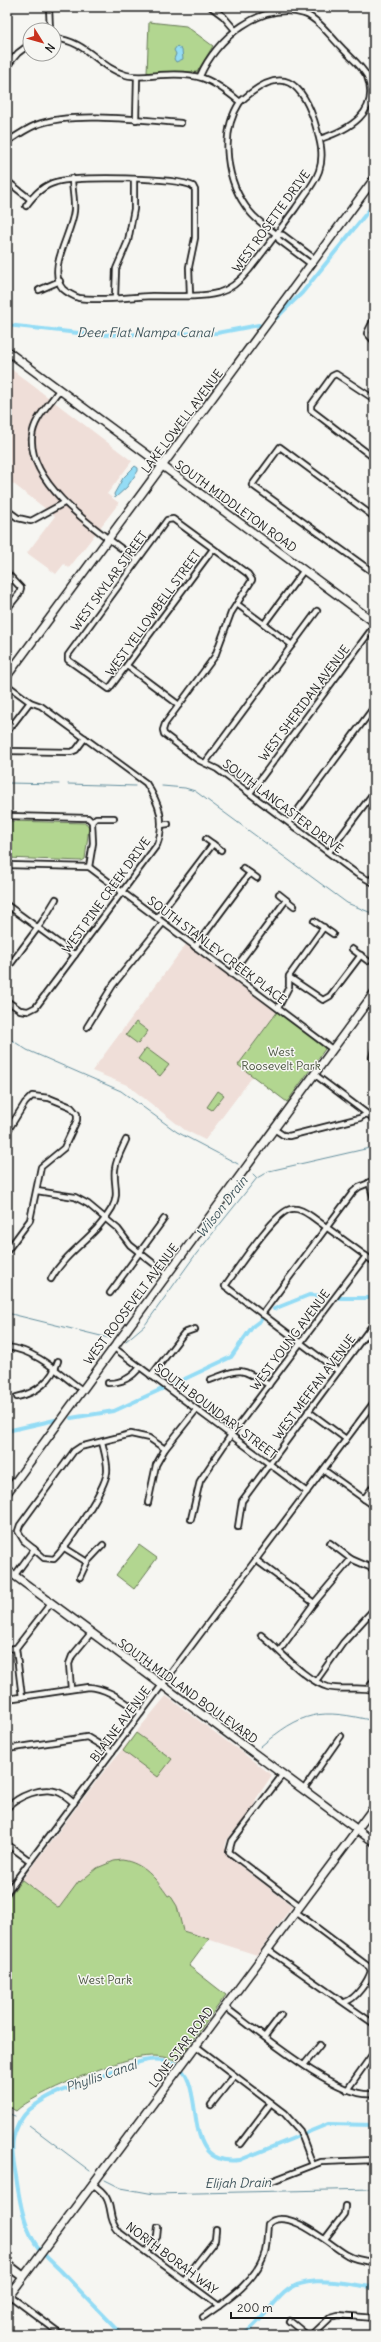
<svg xmlns="http://www.w3.org/2000/svg" width="381" height="2342" font-family="Delius,sans-serif">
<rect width="100%" height="100%" fill="#f6f6f2"/>
<filter id="ink" filterUnits="userSpaceOnUse"><feTurbulence type="fractalNoise" baseFrequency=".025" numOctaves="2"/><feDisplacementMap in="SourceGraphic" scale="8" xChannelSelector="R" yChannelSelector="G"/><feConvolveMatrix kernelMatrix="1 2 1 2 8 2 1 2 1" color-interpolation-filters="sRGB"/></filter>
<g filter="url(#ink)">
<g fill="#efded8">
<polygon points="7,366 132,461 107,494 119,503 69,568 64,564 56,574 27,553 55,516 7,479"/>
<polygon points="187,943 278,1011 238,1065 253,1076 205,1140 185,1130 127,1085 92,1071"/>
<polygon points="166,1696 272,1775 256,1799 254,1806 227,1840 225,1847 229,1857 292,1906 257,1955 182,1931 177,1906 170,1895 168,1896 153,1876 138,1865 114,1861 97,1868 80,1883 59,1908 22,1880 101,1775"/>
</g>
<g fill="#b2d690" stroke="#677956">
<polygon points="149,22 186,26 213,46 197,72 147,73"/>
<polygon points="9,821 86,823 89,827 85,859 82,861 7,858 7,822"/>
<polygon points="278,1011 324,1045 325,1049 287,1102 238,1065"/>
<polygon points="136,1022 148,1031 138,1044 126,1035"/>
<polygon points="146,1048 169,1065 160,1076 138,1059"/>
<polygon points="218,1091 224,1095 212,1110 207,1107"/>
<polygon points="139,1545 157,1558 134,1589 116,1575"/>
<polygon points="136,1733 172,1759 158,1777 123,1751"/>
<path d="M122 1860C144 1863 156 1879 168 1896L170 1895 177 1906 183 1931 209 1939 189 1966 226 1995 177 2061C165 2056 154 2055 141 2057 116 2060 33 2094 16 2111L7 2106V1899L22 1880 59 1908 79 1881 80 1882 97 1868 114 1861Z"/>
</g>
<g fill="#94dcf5" stroke="#648f9e">
<polygon points="177,46 182,50 183,59 176,62 174,59 176,54 174,50"/>
<polygon points="135,466 138,468 138,471 127,487 115,498 114,494 123,478"/>
</g>
<g fill="none" stroke-linecap="round" stroke-linejoin="round">
<g stroke="#648f9e" stroke-width="1">
<polyline points="7,783 59,784"/>
<polyline points="68,784 135,786"/>
<polyline points="162,786 185,788 195,791 347,903 374,914"/>
<polyline points="7,1037 27,1050 121,1091 177,1132 238,1164"/>
<polyline points="253,1174 256,1177"/>
<polyline points="7,1313 109,1338"/>
<polyline points="126,1341 145,1325 193,1258 257,1178 269,1171 374,1147"/>
<path d="M260 1747C302 1711 320 1708 374 1721"/>
<polyline points="7,2113 15,2116"/>
<polyline points="29,2125 90,2171"/>
<polyline points="105,2180 121,2188 154,2194 374,2189"/>
</g>
<g stroke="#94dcf5" stroke-width="4">
<polyline points="276,318 302,293 374,204"/>
<polyline points="7,325 96,335 217,333 259,325"/>
<polyline points="340,1298 374,1298"/>
<polyline points="274,1309 309,1295 327,1296"/>
<polyline points="174,1384 231,1357 253,1326 261,1320"/>
<polyline points="71,1418 114,1411 162,1389"/>
<polyline points="7,1431 55,1420"/>
<path d="M123 2335C102 2314 82 2293 62 2272 53 2263 42 2254 35 2243 24 2225 20 2203 17 2183 15 2168 9 2147 15 2132 19 2121 27 2110 37 2104 55 2091 75 2086 95 2079 111 2073 127 2065 143 2061 152 2059 164 2059 173 2063 211 2081 175 2168 240 2160L328 2124 374 2125"/>
<path d="M243 2335C259 2324 270 2306 284 2293 307 2272 346 2285 374 2287"/>
</g>
<defs>
<g id="street">
<polyline points="49,7 50,30"/>
<polyline points="211,7 223,16 235,30"/>
<polyline points="305,14 308,7"/>
<path d="M54 38C87 41 98 67 126 75 137 78 149 76 160 75 198 72 211 78 240 102 219 134 226 183 250 212 257 221 267 227 276 234"/>
<polyline points="7,66 18,53 30,44"/>
<path d="M200 76C216 39 261 0 305 14 319 20 330 36 341 47 349 56 361 65 367 76 381 113 348 130 320 139"/>
<polyline points="136,120 137,77"/>
<path d="M7 142C16 136 26 129 36 125 69 111 144 120 181 123"/>
<path d="M72 178C72 189 75 201 74 211 72 234 46 269 63 289 66 292 75 297 79 298 102 301 128 297 152 296 173 296 198 298 218 293 232 289 241 280 249 270 265 250 280 229 295 209 303 197 314 185 319 171 325 153 319 137 314 120 298 73 276 69 240 102"/>
<polyline points="7,181 30,199"/>
<path d="M26 206C33 196 44 185 56 182 76 176 175 177 193 186L195 190V238L189 267 190 295"/>
<polyline points="311,264 279,240 276,234 283,235 315,259"/>
<polyline points="39,290 60,281"/>
<polyline points="115,298 116,269 128,241 134,209 134,179"/>
<polyline points="374,319 367,333 374,341"/>
<path d="M59 390C50 404 33 419 32 437 28 487 103 534 137 560"/>
<polyline points="374,399 336,374 332,376 311,405 311,410 374,458"/>
<polyline points="7,510 18,518 31,521 64,503"/>
<polyline points="374,517 280,447 252,485 374,573"/>
<polyline points="213,549 109,689 68,660 68,655 167,520 173,519 248,574 252,580 231,613 215,656 165,724 163,730 164,734 198,760 217,769 357,874 374,883"/>
<polyline points="7,573 21,588 19,594 7,609"/>
<polyline points="237,604 292,645"/>
<polyline points="264,624 304,570"/>
<polyline points="127,666 179,705"/>
<path d="M7 685 30 702 41 706 146 783C159 803 166 821 157 845L36 1007 28 1011 20 1010 7 1001"/>
<polyline points="7,732 30,702"/>
<polyline points="7,751 71,752 76,750 85,738"/>
<polyline points="205,763 317,611"/>
<polyline points="250,793 374,626"/>
<polyline points="7,816 88,818 92,822 93,843 89,867"/>
<polyline points="92,822 96,818 114,818"/>
<polyline points="289,822 374,707"/>
<polyline points="161,825 168,824"/>
<polyline points="206,839 213,844"/>
<polyline points="329,852 374,792"/>
<polyline points="7,865 89,867 332,1049"/>
<polyline points="243,868 250,873"/>
<polyline points="370,881 374,876"/>
<polyline points="279,894 294,906"/>
<polyline points="7,905 75,955"/>
<polyline points="157,918 213,844 221,850"/>
<polyline points="314,921 333,934"/>
<polyline points="195,947 250,873 257,878"/>
<polyline points="352,949 368,961"/>
<polyline points="7,969 42,922 56,899"/>
<polyline points="231,974 286,900"/>
<polyline points="289,977 323,1000 330,996 361,955"/>
<polyline points="367,1002 374,1007"/>
<polyline points="278,1008 289,987 289,976 324,927"/>
<polyline points="87,1027 113,985 163,923"/>
<polyline points="374,1050 372,1058 374,1061"/>
<polyline points="314,1074 374,1119"/>
<polyline points="274,1129 283,1135 289,1136 360,1118 366,1114"/>
<polyline points="7,1132 25,1103 32,1096 49,1098 71,1107 77,1114 77,1120 64,1148 41,1167 30,1220 7,1251"/>
<polyline points="369,1182 374,1199"/>
<polyline points="37,1191 75,1197 88,1204 118,1229 130,1245 167,1274"/>
<path d="M51 1279C67 1250 95 1238 112 1208 120 1194 113 1183 115 1169 116 1159 122 1149 126 1140"/>
<polyline points="110,1293 164,1219"/>
<polyline points="262,1314 353,1192 359,1187 374,1181"/>
<path d="M7 1347C36 1350 59 1373 82 1390"/>
<polyline points="113,1347 307,1492"/>
<path d="M338 1371 225 1286C236 1271 275 1211 291 1209 299 1208 305 1212 311 1216L374 1262"/>
<polyline points="151,1376 184,1333 195,1329"/>
<path d="M210 1380C242 1368 239 1367 269 1385"/>
<path d="M108 1383C122 1383 132 1378 140 1367"/>
<path d="M17 1397C37 1393 52 1380 58 1361"/>
<polyline points="308,1411 346,1439"/>
<polyline points="324,1470 374,1506"/>
<polyline points="364,1499 374,1485"/>
<polyline points="148,1503 156,1465 165,1449 196,1410"/>
<polyline points="191,1519 200,1481 231,1435 366,1256"/>
<polyline points="238,1527 242,1501 374,1323"/>
<polyline points="330,1543 351,1559 374,1569"/>
<polyline points="63,1547 87,1562"/>
<path d="M34 1549 44 1558 54 1559C67 1546 105 1490 107 1472 108 1463 104 1451 102 1442"/>
<polyline points="256,1560 314,1603"/>
<polyline points="15,1575 34,1549 24,1541 18,1531 20,1525 74,1451 80,1447 131,1434 149,1438 165,1449"/>
<polyline points="80,1577 87,1562 103,1545"/>
<path d="M261 1635C280 1650 304 1680 328 1687 343 1691 359 1686 374 1690"/>
<polyline points="7,1649 16,1648"/>
<polyline points="280,1650 314,1603 351,1559"/>
<polyline points="316,1681 343,1643 374,1609"/>
<polyline points="71,1689 69,1664 72,1656 91,1633"/>
<polyline points="368,1689 374,1680"/>
<polyline points="22,1697 16,1648 51,1603"/>
<path d="M7 1699 88 1687C109 1688 124 1702 141 1713"/>
<polyline points="7,1749 87,1737 112,1752"/>
<polyline points="283,1774 232,1841 229,1852 300,1906"/>
<polyline points="304,1789 341,1736"/>
<path d="M7 1808C18 1796 42 1786 58 1792 64 1794 69 1799 74 1803"/>
<polyline points="7,1844 30,1861"/>
<polyline points="7,1892 374,1402"/>
<path d="M296 1912 369 1967 371 1971C368 1981 356 1999 345 2002"/>
<polyline points="267,1949 374,2024"/>
<path d="M225 2007C255 2029 338 2100 374 2094"/>
<polyline points="265,2036 281,2015"/>
<polyline points="196,2046 284,2113 300,2131 313,2165"/>
<polyline points="304,2065 320,2045"/>
<polyline points="347,2090 374,2052"/>
<polyline points="211,2105 234,2076"/>
<polyline points="240,2144 271,2103"/>
<polyline points="272,2181 321,2162 374,2160"/>
<path d="M92 2184C119 2201 103 2214 120 2233L219 2306"/>
<polyline points="325,2239 344,2214 345,2206"/>
<polyline points="146,2252 157,2237 158,2227"/>
<polyline points="7,2262 24,2275"/>
<polyline points="7,2267 22,2278"/>
<polyline points="184,2280 215,2240 216,2230"/>
<polyline points="10,2296 62,2335"/>
<path d="M203 2317C226 2301 257 2281 265 2252 267 2244 267 2233 268 2224 287 2205 331 2246 347 2255 355 2260 365 2261 374 2262"/>
<polyline points="290,2321 307,2335"/>
<polyline points="312,2335 331,2317 338,2315 374,2318"/>
</g>
<g id="secondary">
<polyline points="7,351 374,622"/>
<polyline points="7,676 374,179"/>
<polyline points="7,1493 374,993"/>
<polyline points="7,1570 374,1842"/>
<polyline points="7,2299 374,1807"/>
</g>
</defs>
<use href="#street" stroke="#1c1c1c" stroke-width="8"/>
<use href="#secondary" stroke="#1c1c1c" stroke-width="10"/>
<use href="#street" stroke="#f6f6f2" stroke-width="4.5"/>
<use href="#secondary" stroke="#f6f6f2" stroke-width="7"/>
</g>
</g>
<g text-anchor="middle" dominant-baseline="central" stroke-width="3" stroke-linejoin="round" paint-order="stroke">
<g font-size="12" fill="#1c1c1c" stroke="#f6f6f2">
<text transform="translate(271 221) rotate(-54)">WEST ROSETTE DRIVE</text>
<text transform="translate(182 421) rotate(-53)">LAKE LOWELL AVENUE</text>
<text transform="translate(236 506) rotate(36)">SOUTH MIDDLETON ROAD</text>
<text transform="translate(109 581) rotate(-54)">WEST SKYLAR STREET</text>
<text transform="translate(153 613) rotate(-54)">WEST YELLOWBELL STREET</text>
<text transform="translate(304 703) rotate(-53)">WEST SHERIDAN AVENUE</text>
<text transform="translate(283 806) rotate(37)">SOUTH LANCASTER DRIVE</text>
<text transform="translate(106 895) rotate(-54)">WEST PINE CREEK DRIVE</text>
<text transform="translate(217 950) rotate(37)">SOUTH STANLEY CREEK PLACE</text>
<text transform="translate(131 1304) rotate(-53)">WEST ROOSEVELT AVENUE</text>
<text transform="translate(290 1340) rotate(-53)">WEST YOUNG AVENUE</text>
<text transform="translate(314 1387) rotate(-53)">WEST MEFFAN AVENUE</text>
<text transform="translate(216 1411) rotate(37)">SOUTH BOUNDARY STREET</text>
<text transform="translate(188 1691) rotate(36)">SOUTH MIDLAND BOULEVARD</text>
<text transform="translate(120 1724) rotate(-53)">BLAINE AVENUE</text>
<text transform="translate(181 2047) rotate(-53)">LONE STAR ROAD</text>
<text transform="translate(172 2258) rotate(37)">NORTH BORAH WAY</text>
</g>
<g font-size="12" fill="#49543f" stroke="#f6f6f2">
<text x="281" y="1051">West<tspan x="281" dy="14">Roosevelt Park</tspan></text>
<text x="105" y="1979">West Park</text>
</g>
<g font-size="13" font-style="italic" fill="#40565d" stroke="#f6f6f2">
<text x="145" y="332">Deer Flat Nampa Canal</text>
<text transform="translate(222 1207) rotate(-52)">Wilson Drain</text>
<text transform="translate(101 2076) rotate(-19)">Phyllis Canal</text>
<text transform="translate(238 2183) rotate(-1)">Elijah Drain</text>
</g>
</g>
<rect width="381" height="2342" fill="none" stroke="#f6f6f2" stroke-width="24"/>
<rect x="12" y="12" width="357" height="2318" fill="none" stroke="#1c1c1c" stroke-width="1.5" filter="url(#ink)"/>
<g transform="translate(42 42) rotate(127)"><circle r="19" fill="#f6f6f2" stroke="#9f9f9c"/>
<path d="M0-3L7 15L0 10L-7 15Z" fill="#c8321e"/>
<text y="-6" font-size="11" font-weight="bold" text-anchor="middle" fill="#1c1c1c">N</text>
</g>
<path d="M231 2312v6h121v-6" fill="none" stroke="#1c1c1c" stroke-width="2"/>
<text x="237" y="2312" font-size="12" fill="#1c1c1c" stroke="#f6f6f2" stroke-width="3" paint-order="stroke">200 m</text>
</svg>
